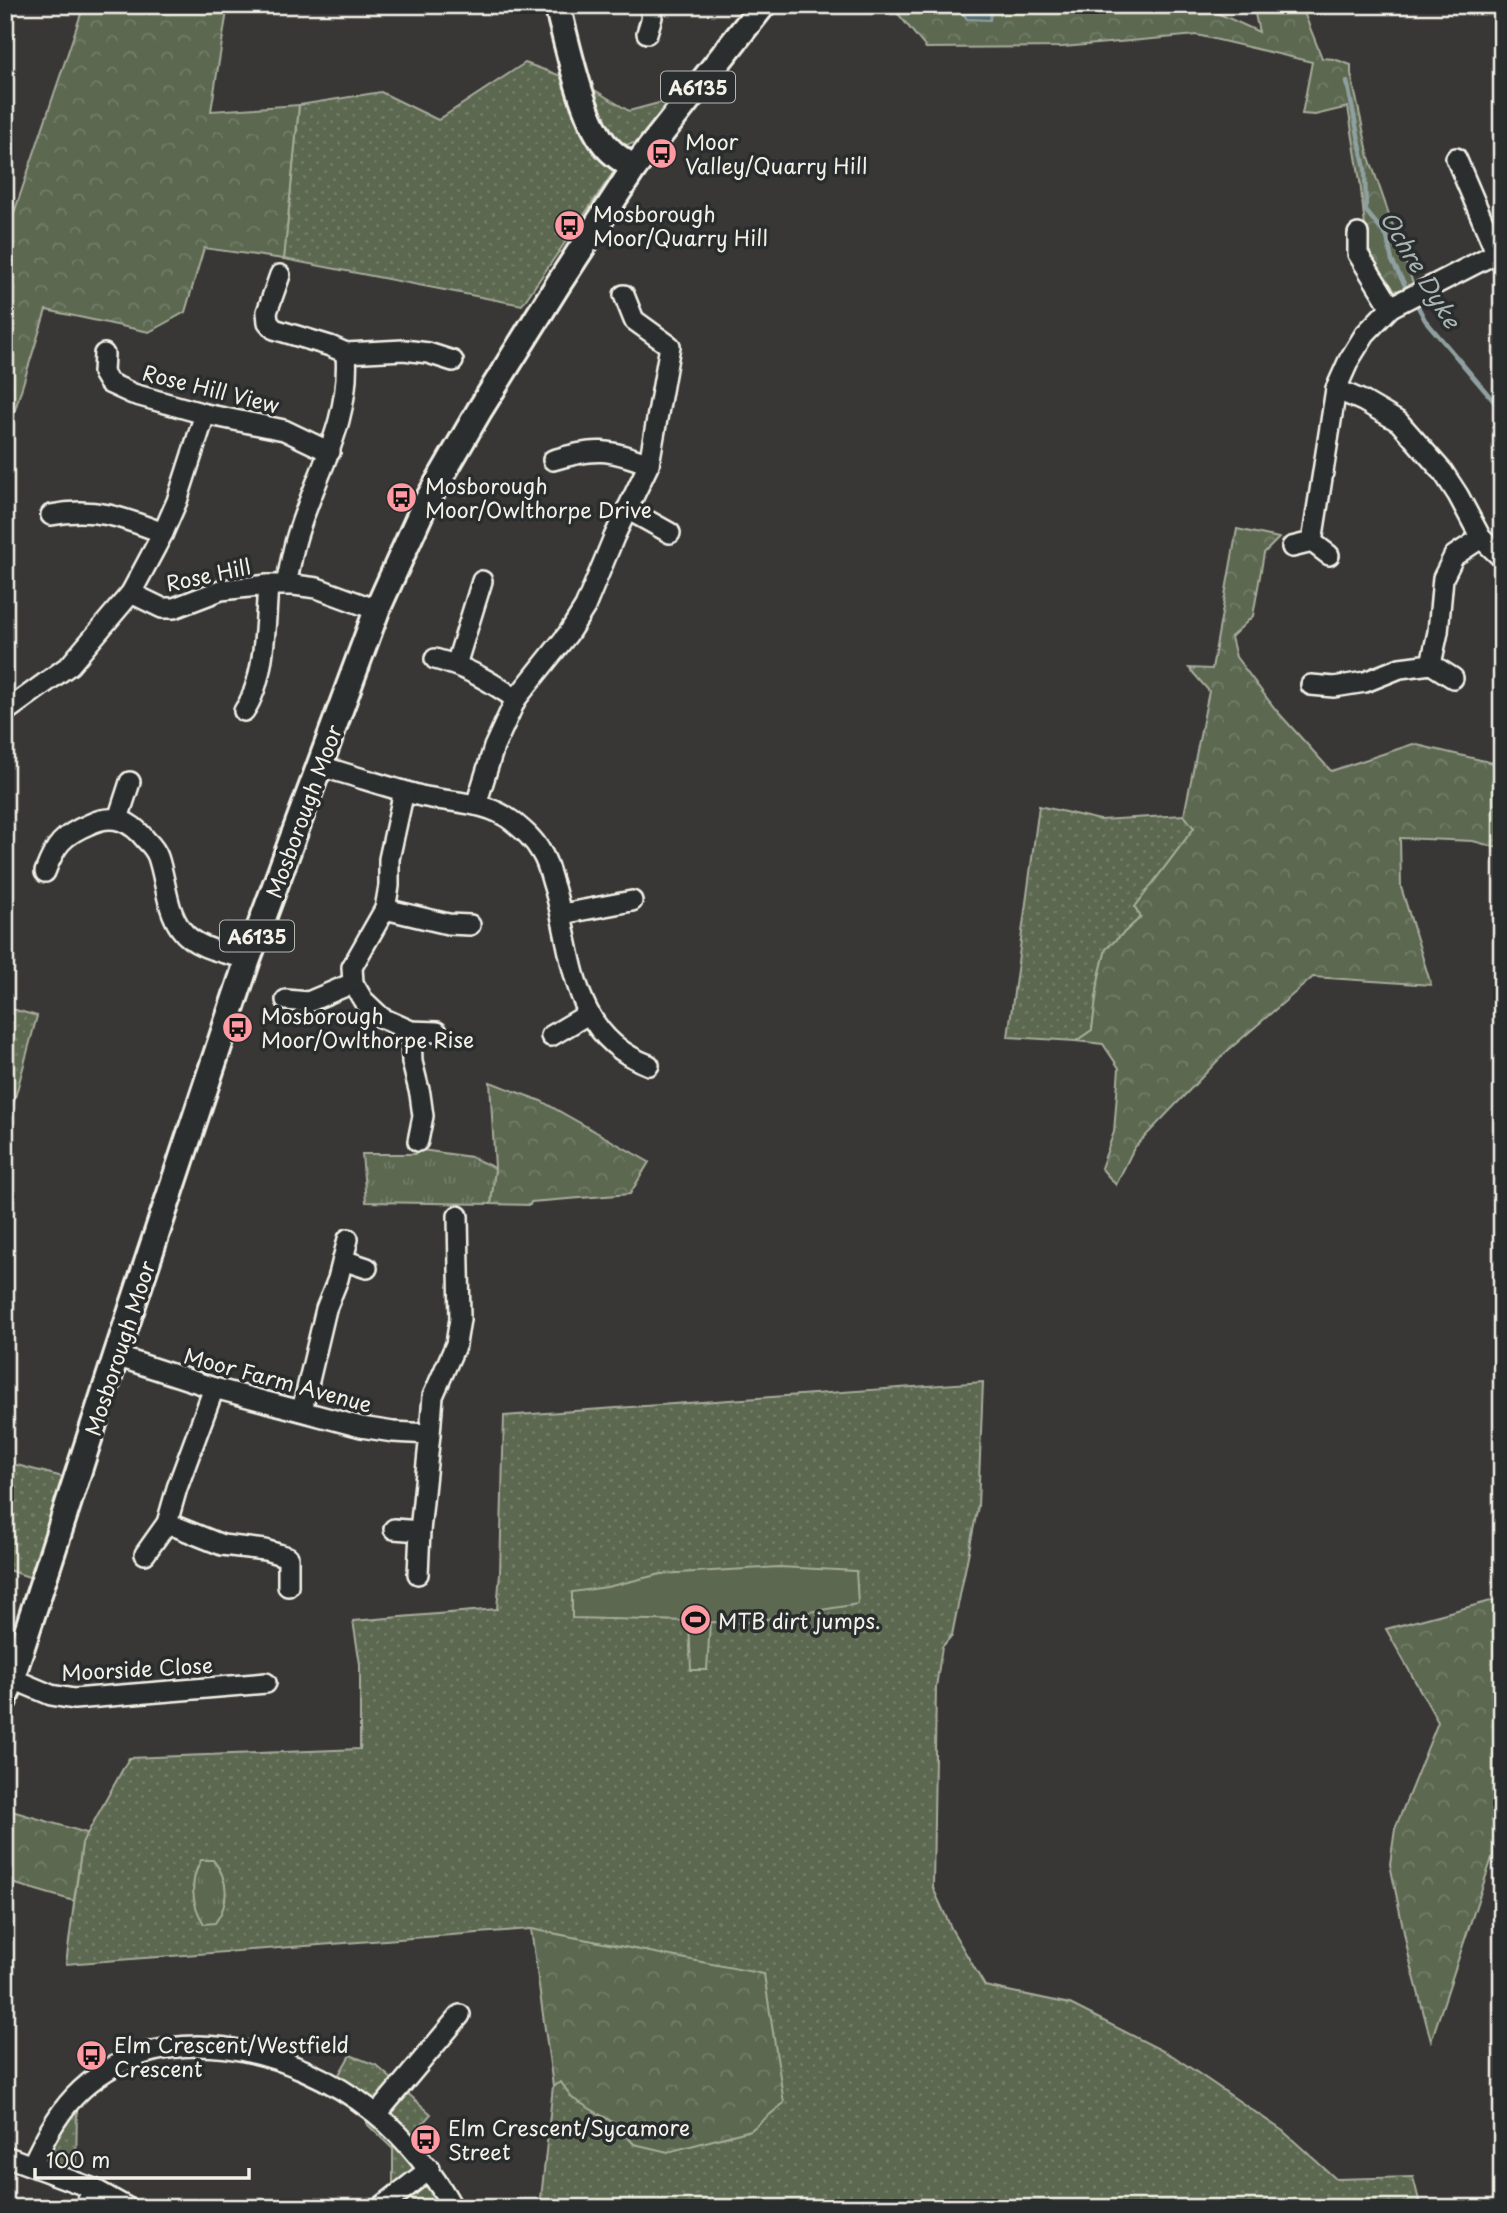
<svg xmlns="http://www.w3.org/2000/svg" width="1507" height="2213" font-family="'Playpen Sans',sans-serif">
<defs>
<pattern id="grass-dots" width="8" height="8" patternUnits="userSpaceOnUse" patternTransform="scale(1.75)"><rect width="8" height="8" fill="#5b6850"/><path d="M2 2h.1M6 6h.1" fill="none" stroke="#737e69" stroke-width="1.8" stroke-linecap="round"/></pattern>
<pattern id="forest-crowns" width="20" height="18" patternUnits="userSpaceOnUse" patternTransform="scale(1.75)"><rect width="20" height="18" fill="#5b6850"/><path d="M2 6a3 3 0 1 1 6 0M12 15a3 3 0 1 1 6 0" fill="none" stroke="#737e69"/></pattern>
<pattern id="park-tufts" width="24" height="20" patternUnits="userSpaceOnUse" patternTransform="scale(1.75)"><rect width="24" height="20" fill="#5b6850"/><path d="M3 7l-1-3M5 7V3M7 7l1-3M15 17l-1-3M17 17v-4M19 17l1-3" fill="none" stroke="#737e69"/></pattern>
<pattern id="water-waves" width="16" height="10" patternUnits="userSpaceOnUse" patternTransform="scale(1.75)"><rect width="16" height="10" fill="#4d6a71"/><path d="M0 5q4-4 8 0t8 0" fill="none" stroke="#678085"/></pattern>
</defs>
<rect width="100%" height="100%" fill="#383736"/>
<filter id="ink" filterUnits="userSpaceOnUse"><feTurbulence type="fractalNoise" baseFrequency=".0143" numOctaves="2"/><feDisplacementMap in="SourceGraphic" scale="14" xChannelSelector="R" yChannelSelector="G"/><feConvolveMatrix kernelMatrix="1 2 1 2 8 2 1 2 1" color-interpolation-filters="sRGB"/></filter>
<g filter="url(#ink)">
<g fill="url(#grass-dots)" stroke="#a8ac9c" stroke-width="2">
<polygon points="525,63 567,78 617,167 522,305 284,259 299,105 381,92 438,120"/>
<polygon points="588,86 629,111 670,100 640,142 625,145 610,138"/>
<polygon points="1039,806 1100,820 1184,815 1194,828 1135,907 1141,917 1106,949 1099,977 1092,1030 1076,1041 1008,1037"/>
<polygon points="5,1007 37,1016 5,1135"/>
<polygon points="983,1382 978,1506 952,1635 942,1647 936,1687 933,1888 952,1930 985,1986 1070,2004 1173,2056 1283,2131 1336,2179 1413,2177 1421,2208 540,2208 553,2086 561,2082 572,2097 616,2124 634,2144 764,1975 531,1929 66,1964 82,1843 129,1758 360,1749 360,1664 353,1621 497,1609 500,1573 504,1416"/>
<polygon points="5,1462 63,1477 32,1578 5,1569"/>
<path d="M350 2055 376 2065 431 2114 401 2147 446 2208C424 2208 409 2200 393 2185V2149L367 2124V2099L337 2078Z"/>
<path d="M77 2107 76 2174 51 2161C47 2140 65 2123 77 2107Z"/>
</g>
<g fill="url(#forest-crowns)" stroke="#a8ac9c" stroke-width="2">
<polygon points="84,5 228,5 211,111 299,105 284,259 204,248 185,312 149,332 46,310 5,442 5,211 14,213"/>
<polygon points="888,5 1200,5 1259,32 1253,5 1301,5 1322,58 1334,59 1351,65 1351,74 1369,157 1414,286 1395,291 1368,254 1360,181 1348,107 1315,115 1302,114 1312,62 1197,35 1063,47 926,48 900,16"/>
<polygon points="1237,529 1279,538 1264,553 1253,616 1231,637 1236,657 1276,710 1331,771 1413,744 1502,765 1502,849 1473,841 1400,838 1401,887 1431,985 1313,977 1225,1053 1134,1148 1116,1185 1101,1168 1114,1132 1119,1068 1103,1044 1076,1041 1092,1030 1099,977 1106,949 1141,917 1135,907 1194,828 1184,815 1209,691 1189,668 1212,669"/>
<polygon points="490,1082 541,1101 649,1162 630,1194 531,1202 530,1205 491,1204 495,1168"/>
<polygon points="1502,1598 1502,1828 1431,2041 1409,1957 1390,1864 1395,1829 1438,1722 1386,1629"/>
<polygon points="5,1809 87,1833 82,1843 74,1901 5,1881"/>
<polygon points="531,1929 764,1974 784,2103 751,2130 668,2152 634,2144 616,2124 572,2098 561,2082 553,2086"/>
</g>
<g fill="url(#park-tufts)" stroke="#a8ac9c" stroke-width="2">
<polygon points="422,1150 471,1157 495,1168 491,1204 366,1202 362,1154 415,1154"/>
<path d="M201 1860H213C229 1879 230 1903 215 1923L204 1924C191 1903 189 1882 201 1860Z"/>
</g>
<polygon fill="#5b6850" stroke="#a8ac9c" stroke-width="2" points="779,1567 856,1571 858,1604 741,1623 710,1622 707,1670 691,1670 689,1621 572,1618 572,1592 607,1587 661,1574"/>
<polygon fill="url(#water-waves)" stroke="#90a0a1" stroke-width="2" points="963,5 992,5 990,20 967,19 960,9"/>
<g fill="none" stroke-linecap="round" stroke-linejoin="round">
<g stroke="#90a0a1" stroke-width="4.5">
<polyline points="1347,82 1365,169 1366,211 1387,237 1392,261 1408,291"/>
<polyline points="1415,301 1425,320 1492,399 1502,413"/>
</g>
<defs>
<g id="minor">
<polyline points="647,33 652,17 649,5"/>
<polyline points="1456,158 1496,252"/>
<polyline points="1358,234 1358,254 1391,307"/>
<polyline points="280,275 267,312 268,322 274,329 330,346 346,353 404,350 428,353 453,361"/>
<polyline points="104,354 103,373 109,383 133,394 205,414 284,430 330,452"/>
<polyline points="1336,389 1363,401 1399,422 1443,472 1458,495 1481,538 1502,558"/>
<path d="M553 460C595 447 609 449 649 464"/>
<polyline points="627,509 670,533"/>
<path d="M51 515C94 506 124 518 163 533"/>
<polyline points="1312,542 1329,555"/>
<polyline points="1292,547 1312,542 1336,389 1349,360 1365,334 1391,307 1502,250"/>
<path d="M286 584C290 568 292 552 297 536 316 473 351 423 346 353"/>
<polyline points="131,593 162,608 174,608 221,590 268,585 294,585 317,588 377,610"/>
<path d="M435 659C466 667 490 681 516 699"/>
<polyline points="1431,664 1453,678"/>
<polyline points="456,665 482,581"/>
<polyline points="1311,685 1334,687 1365,682 1400,668 1431,664 1438,632 1443,578 1454,556 1481,538"/>
<path d="M244 711C266 679 265 623 268 585"/>
<polyline points="5,712 70,665 131,593 163,533 177,501 205,414"/>
<path d="M319 766C353 775 386 787 421 796 451 803 487 801 512 821 523 830 534 839 541 852 548 862 550 875 554 887 574 954 569 1035 649 1065"/>
<polyline points="404,791 389,859 389,886 385,909 352,967 353,983 363,1000 382,1018 411,1031 437,1032"/>
<polyline points="476,805 494,747 516,699 568,634 585,607 614,537 649,464 670,346 634,320 624,295"/>
<polyline points="118,819 130,782"/>
<path d="M45 872C55 845 63 835 90 824 113 813 131 821 146 840 151 845 156 851 158 857 166 880 166 909 181 929 195 949 227 953 248 959"/>
<polyline points="385,909 448,924 470,925"/>
<polyline points="562,914 632,901"/>
<polyline points="286,1000 308,1002 353,983"/>
<polyline points="411,1031 412,1062 420,1094 423,1116 418,1141"/>
<polyline points="551,1036 588,1014"/>
<polyline points="343,1260 367,1268"/>
<polyline points="116,1356 214,1388 361,1427 393,1432 430,1434 420,1531 418,1574"/>
<polyline points="302,1410 326,1309 338,1279 348,1239"/>
<polyline points="430,1434 433,1396 456,1344 460,1319 458,1216"/>
<polyline points="167,1523 222,1545 265,1550 288,1557 288,1586"/>
<polyline points="394,1529 420,1531"/>
<polyline points="145,1554 167,1523 177,1488 214,1388"/>
<polyline points="13,1679 51,1695 74,1699 266,1683"/>
<polyline points="377,2114 460,2015"/>
<polyline points="5,2156 94,2189 128,2208"/>
<path d="M32 2165C43 2142 56 2116 74 2097 157 2010 292 2047 375 2113 406 2138 434 2174 453 2208"/>
<polyline points="84,2208 94,2189"/>
<polyline points="380,2208 430,2169"/>
</g>
<g id="major">
<path d="M557 5C567 42 582 121 608 148 615 156 625 162 634 168"/>
<polyline points="5,1699 116,1356 248,959 377,610 424,506 479,411 557,286 634,168 763,5"/>
</g>
</defs>
<use href="#minor" stroke="#f4f1e8" stroke-width="24"/>
<use href="#major" stroke="#f4f1e8" stroke-width="30"/>
<use href="#minor" stroke="#2a2d2e" stroke-width="19"/>
<use href="#major" stroke="#2a2d2e" stroke-width="24"/>
</g>
</g>
<defs>
<symbol id="bus-disc" viewBox="-11 -11 22 22"><circle r="9.5" fill="#ff9aa2" stroke="#2a2d2e"/><path d="M-5-6H5V4H4V6H2V4H-2V6H-4V4H-5ZM-3.5-4V0h7V-4ZM-3.5 1.2v1.5H-2V1.2ZM2 1.2v1.5H3.5V1.2Z" fill="#111"/></symbol>
<symbol id="stadium-disc" viewBox="-11 -11 22 22"><circle r="9.5" fill="#ff9aa2" stroke="#2a2d2e"/><path d="M0-5a6.5 5 0 1 0 0 10a6.5 5 0 1 0 0-10ZM-3.5-1.8h7v3.6h-7Z" fill="#111"/></symbol>
</defs>
<g fill-rule="evenodd">
<use href="#bus-disc" x="644" y="136" width="35" height="35"/>
<use href="#bus-disc" x="552" y="208" width="35" height="35"/>
<use href="#bus-disc" x="384" y="480" width="35" height="35"/>
<use href="#bus-disc" x="220" y="1010" width="35" height="35"/>
<use href="#stadium-disc" x="678" y="1602" width="35" height="35"/>
<use href="#bus-disc" x="74" y="2038" width="35" height="35"/>
<use href="#bus-disc" x="408" y="2122" width="35" height="35"/>
</g>
<g text-anchor="middle" dominant-baseline="central" stroke-width="7" stroke-linejoin="round" paint-order="stroke">
<g fill="#2a2d2e" stroke="#b7b6b0" stroke-width="2">
<rect x="661" y="71.5" width="74" height="31" rx="5"/>
<rect x="220" y="920.5" width="74" height="31" rx="5"/>
</g>
<g font-size="19" font-weight="bold" fill="#f4f1e8">
<text x="698" y="87">A6135</text>
<text x="257" y="936">A6135</text>
</g>
<g font-size="21" fill="#f4f1e8" stroke="#2a2d2e" text-anchor="start">
<text x="685" y="141">Moor<tspan x="685" dy="24">Valley/Quarry Hill</tspan></text>
<text x="593" y="213">Mosborough<tspan x="593" dy="24">Moor/Quarry Hill</tspan></text>
<text x="425" y="485">Mosborough<tspan x="425" dy="24">Moor/Owlthorpe Drive</tspan></text>
<text x="261" y="1015">Mosborough<tspan x="261" dy="24">Moor/Owlthorpe Rise</tspan></text>
<text x="718" y="1620">MTB dirt jumps.</text>
<text x="114" y="2044">Elm Crescent/Westfield<tspan x="114" dy="24">Crescent</tspan></text>
<text x="448" y="2127">Elm Crescent/Sycamore<tspan x="448" dy="24">Street</tspan></text>
</g>
<g font-size="21" fill="#f4f1e8" stroke="#2a2d2e">
<text transform="translate(211 388) rotate(14)">Rose Hill View</text>
<text transform="translate(208 574) rotate(-12)">Rose Hill</text>
<text transform="translate(303 811) rotate(-70)">Mosborough Moor</text>
<text transform="translate(119 1348) rotate(-72)">Mosborough Moor</text>
<text transform="translate(278 1379) rotate(15)">Moor Farm Avenue</text>
<text transform="translate(137 1668) rotate(-3)">Moorside Close</text>
</g>
<g font-size="23" font-style="italic" fill="#a9b4b2" stroke="#2a2d2e">
<text transform="translate(1421 269) rotate(59)">Ochre Dyke</text>
</g>
</g>
<rect width="1507" height="2213" fill="none" stroke="#2a2d2e" stroke-width="28"/>
<rect x="14" y="14" width="1479" height="2185" fill="none" stroke="#f4f1e8" stroke-width="2.5" filter="url(#ink)"/>
<path d="M35 2168v10h214v-10" fill="none" stroke="#f4f1e8" stroke-width="3.5"/>
<text x="46" y="2168" font-size="21" fill="#f4f1e8" stroke="#2a2d2e" stroke-width="5" paint-order="stroke">100 m</text>
</svg>
